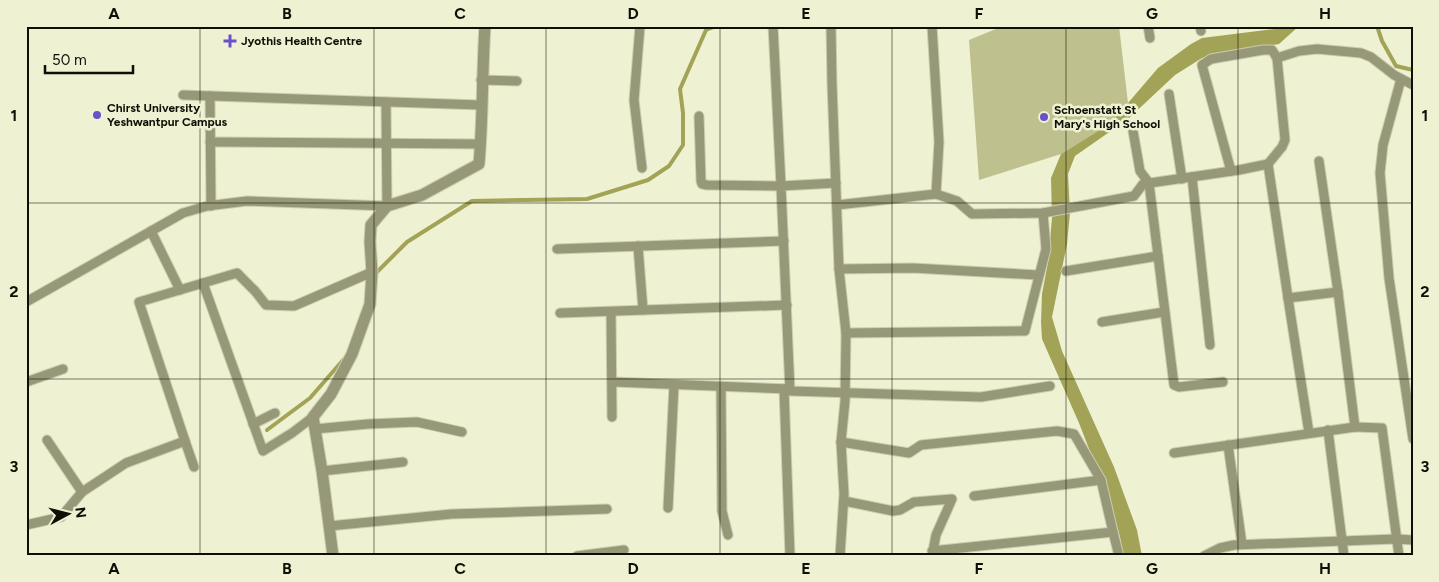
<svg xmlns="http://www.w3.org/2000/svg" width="1439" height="582" font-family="Figtree,sans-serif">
<rect width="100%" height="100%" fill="#eff1d3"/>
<polygon fill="#bec08d" points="1003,26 1119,26 1128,103 1098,131 1061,154 979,180 969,40"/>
<polygon fill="#a2a356" points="1277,26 1299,26 1279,44 1222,53 1202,58 1175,75 1128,119 1075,156 1068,174 1070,213 1067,244 1052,317 1062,351 1114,467 1137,530 1142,556 1123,556 1120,537 1110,503 1079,423 1042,339 1041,322 1042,294 1048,262 1052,218 1051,178 1061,154 1098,131 1128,103 1158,68 1191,44 1202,38 1275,29"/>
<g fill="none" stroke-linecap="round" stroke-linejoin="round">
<g stroke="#a2a356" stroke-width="4">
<polyline points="1377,26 1382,41 1396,66 1413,70"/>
<polyline points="375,274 407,242 472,201 587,199 648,180 669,166 683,145 683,113 680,89 706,30 716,26"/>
<polyline points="267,430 310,398 344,359"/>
</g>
<defs>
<g id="minor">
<polyline points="640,26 634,100 642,168"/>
<polyline points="831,26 832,84 839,269 846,333 845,401 841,442 844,494 840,556"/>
<polyline points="1148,26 1150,38"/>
<polyline points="1200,26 1201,31"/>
<polyline points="1401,79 1383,145 1380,173 1389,278 1413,439"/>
<polyline points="481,80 517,81"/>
<polyline points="1169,94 1182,179"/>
<polyline points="183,95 481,105"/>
<polyline points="210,96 211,206"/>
<polyline points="699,116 701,181 702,184 707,185 781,186 773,26"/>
<polyline points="1133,131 1140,171 1149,183 1174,385 1179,387 1223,382"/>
<polyline points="210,142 480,144"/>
<polyline points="1319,161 1338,292"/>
<polyline points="1231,171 1202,65 1211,59 1263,50 1272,50 1277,58"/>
<polyline points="1192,177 1210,345"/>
<polyline points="836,183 781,186 790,391 981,397 1050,386"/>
<polyline points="936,194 957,201 972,214 1043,213 1134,196 1143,184 1239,170 1268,164"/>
<polyline points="837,205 936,194 939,142 932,26"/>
<polyline points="151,231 180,290"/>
<polyline points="638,246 643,310"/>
<polyline points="557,249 784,241"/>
<polyline points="839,269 913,268 1038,275"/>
<polyline points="1066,271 1158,256"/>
<polyline points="203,283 263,451 292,433 313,417"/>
<polyline points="1288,298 1309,433"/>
<polyline points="26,302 183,213 207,206 247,201 387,206 386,102"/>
<polyline points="611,312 612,417"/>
<polyline points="560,313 787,305"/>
<polyline points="1102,322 1164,312"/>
<polyline points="846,333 1025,331 1046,249 1043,213"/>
<polyline points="26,382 63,369"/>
<polyline points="613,382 790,389"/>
<polyline points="721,387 722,511 728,535"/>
<polyline points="784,389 790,556"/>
<polyline points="253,424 275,413"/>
<polyline points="315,429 368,424 417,422 462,432"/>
<polyline points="1328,430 1344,556"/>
<polyline points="47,440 82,492"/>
<polyline points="185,441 194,467"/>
<polyline points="841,442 909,453 921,445 1057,431 1074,434 1101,480 1113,532 932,551"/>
<polyline points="1228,445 1242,544"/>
<polyline points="1174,453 1355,427"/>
<polyline points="322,471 403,462"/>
<polyline points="974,496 1101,480"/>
<polyline points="844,501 893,511 900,510 914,502 952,499 936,535 932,556"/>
<polyline points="668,508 674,385"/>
<polyline points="26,525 61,517 82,492 126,463 185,441 139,302 237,273 255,291 266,305 294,306 372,272"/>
<polyline points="329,526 452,514 607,509"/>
<polyline points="1113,532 1119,556"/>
<polyline points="577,556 624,550"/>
<polyline points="1204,556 1220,548 1234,545 1396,539 1413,540"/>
<polyline points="1399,556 1382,428 1355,427 1338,292 1288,298 1268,164 1282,147 1285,140 1277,58 1299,51 1317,49 1361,53 1371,57 1394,75 1413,85"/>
</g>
<path id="tertiary" d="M333 556 322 471 313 417 331 394 352 354 370 304 372 272 370 242 371 225 387 206 422 195 479 164C483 118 482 72 485 26"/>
</defs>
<use href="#minor" stroke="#cbcdb2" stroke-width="11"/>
<use href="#tertiary" stroke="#cbcdb2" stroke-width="13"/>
<use href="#minor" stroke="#979878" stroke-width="9"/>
<use href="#tertiary" stroke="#979878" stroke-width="11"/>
</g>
<path fill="none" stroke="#0f0f05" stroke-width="1" stroke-opacity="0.55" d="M200 26V556M374 26V556M546 26V556M720 26V556M892 26V556M1066 26V556M1238 26V556M26 203H1413M26 379H1413"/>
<g fill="#6c50c9" stroke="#eff1d3" stroke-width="2">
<path d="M227.5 33.5h5v5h5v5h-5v5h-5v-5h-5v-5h5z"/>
<circle cx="97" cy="115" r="5"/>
<circle cx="1044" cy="117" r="5"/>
</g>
<g text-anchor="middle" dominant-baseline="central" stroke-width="5" stroke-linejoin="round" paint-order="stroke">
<g font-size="12" font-weight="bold" fill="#0f0f05" stroke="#eff1d3" text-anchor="start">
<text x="241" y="41">Jyothis Health Centre</text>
<text x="107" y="108">Chirst University<tspan x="107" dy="14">Yeshwantpur Campus</tspan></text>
<text x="1054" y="110">Schoenstatt St<tspan x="1054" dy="14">Mary's High School</tspan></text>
</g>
</g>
<rect width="1439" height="582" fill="none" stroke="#eff1d3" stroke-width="55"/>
<g transform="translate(68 514) rotate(83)" stroke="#eff1d3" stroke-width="4" paint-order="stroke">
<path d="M0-4L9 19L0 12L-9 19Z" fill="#0f0f05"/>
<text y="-8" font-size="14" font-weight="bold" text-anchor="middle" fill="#0f0f05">N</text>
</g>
<path d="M45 65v8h88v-8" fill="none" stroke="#0f0f05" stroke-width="2.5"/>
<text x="52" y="65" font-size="15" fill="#0f0f05" stroke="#eff1d3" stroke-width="4" paint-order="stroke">50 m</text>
<rect x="28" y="28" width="1384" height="526" fill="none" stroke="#0f0f05" stroke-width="2"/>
<g font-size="16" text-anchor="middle" font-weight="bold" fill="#0f0f05">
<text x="114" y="19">A</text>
<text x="287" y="19">B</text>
<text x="460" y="19">C</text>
<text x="633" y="19">D</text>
<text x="806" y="19">E</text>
<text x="979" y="19">F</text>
<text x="1152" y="19">G</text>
<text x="1325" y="19">H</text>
<text x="14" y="121">1</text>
<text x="1425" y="121">1</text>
<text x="14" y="297">2</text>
<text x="1425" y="297">2</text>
<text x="14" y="472">3</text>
<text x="1425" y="472">3</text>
<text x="114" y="574">A</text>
<text x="287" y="574">B</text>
<text x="460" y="574">C</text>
<text x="633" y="574">D</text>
<text x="806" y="574">E</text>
<text x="979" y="574">F</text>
<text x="1152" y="574">G</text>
<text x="1325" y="574">H</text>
</g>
</svg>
